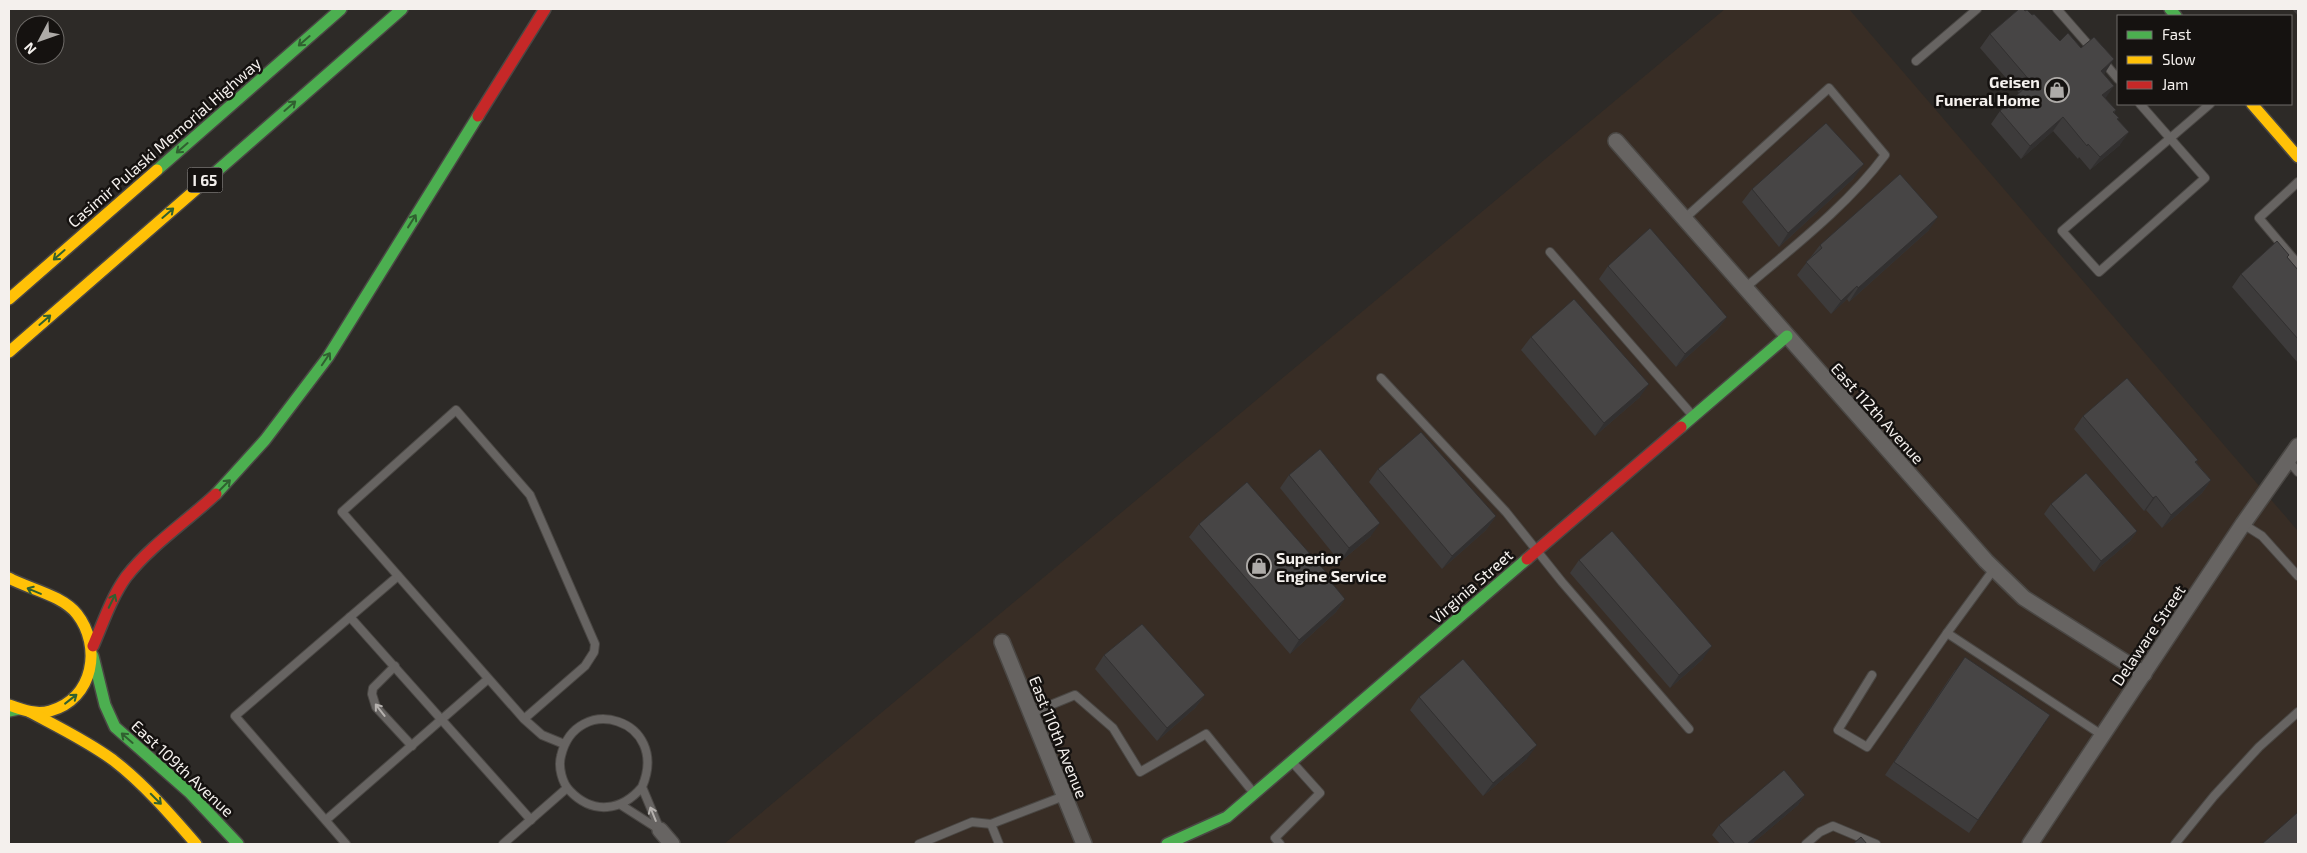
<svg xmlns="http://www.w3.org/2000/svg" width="2307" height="853" font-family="'Exo 2',sans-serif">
<rect width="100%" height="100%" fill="#2d2a27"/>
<polygon fill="#382d25" points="1725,9 1849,9 2298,531 2298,844 724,844"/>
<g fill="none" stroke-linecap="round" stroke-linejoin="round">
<defs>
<g id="lane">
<polyline points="2057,9 2092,49"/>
<polyline points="1916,61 1977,9"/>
<polyline points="2103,61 2118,79"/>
<polyline points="2140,104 2205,178 2099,272 2062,231 2210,104"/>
<polyline points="2298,182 2259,218 2298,264"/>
<path d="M1684 219 1829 88 1885 155C1848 205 1792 248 1745 288"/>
<polyline points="1550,252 1693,416"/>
<polyline points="1381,378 1506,512 1562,582 1689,729"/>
<polyline points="2287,459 2298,472"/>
<polyline points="2243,524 2262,536 2298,576"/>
<polyline points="350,617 398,576"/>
<polyline points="1947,633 1994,569"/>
<polyline points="395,666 373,688 372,694 376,707 412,746"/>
<polyline points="1872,675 1838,730 1867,747 1947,633 2102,735"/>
<polyline points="1031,713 1075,695 1113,728 1140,772 1206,734 1253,792"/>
<polyline points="524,719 585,666 594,652 595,644 530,495 456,410 342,512 524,719 542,735 564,744"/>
<path d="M621 805 660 830 642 787C671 719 576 691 561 756 558 767 562 783 570 791 593 815 622 811 642 787"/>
<polyline points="326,820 488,679"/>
<polyline points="346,844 235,716 350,617 531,820"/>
<polyline points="503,844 567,788"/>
<polyline points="919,844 972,822 991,824"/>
<polyline points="999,844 991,824 1064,796"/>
<polyline points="1280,844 1275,838 1320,793 1293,763"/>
<polyline points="1806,844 1820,832 1833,826 1876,844"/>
<polyline points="2175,844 2214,796 2259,747 2298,712"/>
</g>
<g id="street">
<polyline points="1616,141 1986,561 2024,598 2144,674"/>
<polyline points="1002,642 1084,844"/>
<polyline points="660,830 672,844"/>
<polyline points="2030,844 2243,524 2298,446"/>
</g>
<g id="fast">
<polyline points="2170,9 2176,16"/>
<polyline points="157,170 341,9"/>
<polyline points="201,185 402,9"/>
<polyline points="1681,427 1787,336"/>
<polyline points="216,494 265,440 328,357 478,116"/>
<polyline points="93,656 105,705 115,727 189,792 238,844"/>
<polyline points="9,711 19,709"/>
<polyline points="1167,844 1227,817 1527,559"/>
</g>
<g id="slow">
<polyline points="2252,104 2298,157"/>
<polyline points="9,299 157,170"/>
<polyline points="9,352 201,185"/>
<path d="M9 578C29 589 62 595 77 614 102 646 94 699 50 711 36 715 23 710 9 705"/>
<path d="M30 712C58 727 87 741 113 760 144 784 170 814 196 844"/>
</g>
<g id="jam">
<polyline points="478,116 545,9"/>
<polyline points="1527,559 1681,427"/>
<path d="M93 646C103 623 111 598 126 577 151 545 186 522 216 494"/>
</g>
</defs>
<use href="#lane" stroke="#4a4744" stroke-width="10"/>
<use href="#street" stroke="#4a4744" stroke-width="18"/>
<use href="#fast" stroke="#4a4744" stroke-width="14"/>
<use href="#slow" stroke="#4a4744" stroke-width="14"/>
<use href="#jam" stroke="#4a4744" stroke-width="14"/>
<use href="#lane" stroke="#676462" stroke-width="8"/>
<use href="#street" stroke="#676462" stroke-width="15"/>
<use href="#fast" stroke="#4caf50" stroke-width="11"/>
<use href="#slow" stroke="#ffc107" stroke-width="11"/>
<use href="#jam" stroke="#c62828" stroke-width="11"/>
</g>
<g fill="#3d3b3b">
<polygon points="2292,9 2298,9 2298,16"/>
<polygon points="2025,11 2032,15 2060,41 2081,48 2105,73 2104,74 2105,99 2116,110 2114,113 2117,120 2120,145 2090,170 2079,157 2078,159 2053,131 2021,159 1991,124 2000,111 2019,93 1980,48 1990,34"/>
<polygon points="1854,178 1779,247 1742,202 1752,189"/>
<polygon points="1929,230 1849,302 1847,299 1831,314 1797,275 1820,245"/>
<polygon points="2289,255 2287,257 2298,270 2298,363 2232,287 2241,274"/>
<polygon points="1608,266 1727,317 1717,330 1676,367 1599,279"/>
<polygon points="1531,337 1640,397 1595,436 1521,350"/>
<polygon points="2083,416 2196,462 2211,480 2202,493 2162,528 2146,510 2144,511 2074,429"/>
<polygon points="1378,469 1496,516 1486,530 1442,569 1369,482"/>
<polygon points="1289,475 1371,536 1340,562 1280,488"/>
<polygon points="2051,504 2137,531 2130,541 2094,572 2044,514"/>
<polygon points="1199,524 1333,580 1331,583 1345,599 1336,612 1290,654 1189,537"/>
<polygon points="1579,560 1703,659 1670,688 1570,573"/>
<polygon points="1104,655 1205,695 1195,708 1157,741 1095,669"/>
<polygon points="1955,670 2050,715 1969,833 1885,775"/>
<polygon points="1419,697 1527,759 1483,796 1410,710"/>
<polygon points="1805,795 1798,805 1752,844 1720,844 1712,835 1719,825"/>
</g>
<g fill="#323030">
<polygon points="2114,59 2105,73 2092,84 2101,71"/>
<polygon points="2114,86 2105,99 2102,95"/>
<polygon points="2063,117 2053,131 2021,159 2030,146"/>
<polygon points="2129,132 2120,145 2090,170 2100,157"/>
<polygon points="1864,164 1854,178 1779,247 1788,233"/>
<polygon points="1938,217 1929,230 1849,302 1858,288"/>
<polygon points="1857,286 1847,299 1831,314 1841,301"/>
<polygon points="1727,317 1717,330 1676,367 1685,354"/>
<polygon points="1649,384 1640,397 1595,436 1604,423"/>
<polygon points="2211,480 2202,493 2162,528 2171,515"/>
<polygon points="2156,496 2146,510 2144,511 2153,498"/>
<polygon points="1496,516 1486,530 1442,569 1452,556"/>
<polygon points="1380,523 1371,536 1340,562 1349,548"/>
<polygon points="2137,531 2130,541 2094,572 2101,561"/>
<polygon points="1345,599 1336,612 1290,654 1299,640"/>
<polygon points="1712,646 1703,659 1670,688 1679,675"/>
<polygon points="1205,695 1195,708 1157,741 1167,728"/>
<polygon points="1537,745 1527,759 1483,796 1493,783"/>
<polygon points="1805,795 1798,805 1752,844 1747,844"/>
</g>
<g fill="#474545" stroke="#323030">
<polygon points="2019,9 2023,9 2025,11 2027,10 2032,15 2034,14 2060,41 2068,33 2081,48 2094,37 2114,59 2101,71 2114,86 2102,95 2116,110 2113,112 2119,118 2117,119 2129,132 2100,157 2088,144 2087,146 2063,117 2030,146 2000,111 2031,82 1990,34"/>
<polygon points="1826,123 1864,164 1788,233 1752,189"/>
<polygon points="1900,174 1938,217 1858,288 1857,286 1841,301 1806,262 1822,248 1820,245"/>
<polygon points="1650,228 1727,317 1685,354 1608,266"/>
<polygon points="2277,241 2289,255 2287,257 2298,270 2298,339 2241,274"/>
<polygon points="1574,299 1649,384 1604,423 1531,337"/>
<polygon points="2127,378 2198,460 2195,462 2211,480 2171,515 2156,496 2153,498 2083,416"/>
<polygon points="1421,432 1496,516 1452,556 1378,469"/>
<polygon points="1320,449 1380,523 1349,548 1289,475"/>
<polygon points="2086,473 2137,531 2101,561 2051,504"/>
<polygon points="1247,482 1333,580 1331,582 1345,599 1299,640 1199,524"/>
<polygon points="1612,531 1712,646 1679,675 1579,560"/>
<polygon points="1142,624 1205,695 1167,728 1104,655"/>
<polygon points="1965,657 2050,715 1978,820 1894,762"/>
<polygon points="1463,659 1537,745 1493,783 1419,697"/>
<polygon points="1784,770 1805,795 1747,844 1735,844 1719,825"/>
<polygon points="2298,812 2298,844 2262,844"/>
<polygon points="1861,837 1867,844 1853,844"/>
</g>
<defs><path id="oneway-shaft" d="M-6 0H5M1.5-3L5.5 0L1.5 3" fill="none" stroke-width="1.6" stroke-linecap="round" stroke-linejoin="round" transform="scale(1.25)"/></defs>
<g stroke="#306030">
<use href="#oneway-shaft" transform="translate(304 41) rotate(139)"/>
<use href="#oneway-shaft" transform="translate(290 106) rotate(-41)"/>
<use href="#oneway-shaft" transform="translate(182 148) rotate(139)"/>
<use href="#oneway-shaft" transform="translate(168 213) rotate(-41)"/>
<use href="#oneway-shaft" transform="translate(412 221) rotate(-58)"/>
<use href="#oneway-shaft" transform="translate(59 255) rotate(139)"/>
<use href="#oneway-shaft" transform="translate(45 320) rotate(-41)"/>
<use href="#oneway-shaft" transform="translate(326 359) rotate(-56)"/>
<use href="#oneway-shaft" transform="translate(225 485) rotate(-45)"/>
<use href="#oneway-shaft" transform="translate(34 591) rotate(-157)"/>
<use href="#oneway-shaft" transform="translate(112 601) rotate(-64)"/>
<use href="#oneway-shaft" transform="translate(71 699) rotate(-38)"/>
<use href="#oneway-shaft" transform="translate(127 738) rotate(-139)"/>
<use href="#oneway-shaft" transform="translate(156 799) rotate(45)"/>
</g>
<g stroke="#b5b1ae">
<use href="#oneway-shaft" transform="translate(380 710) rotate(-128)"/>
<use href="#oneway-shaft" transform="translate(653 814) rotate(-112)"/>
</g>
<defs>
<symbol id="shop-ring" viewBox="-11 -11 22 22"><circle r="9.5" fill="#151210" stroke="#aeaba8" stroke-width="1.5"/><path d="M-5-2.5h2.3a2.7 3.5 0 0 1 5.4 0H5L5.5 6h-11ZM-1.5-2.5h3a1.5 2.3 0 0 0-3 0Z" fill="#aeaba8"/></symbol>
</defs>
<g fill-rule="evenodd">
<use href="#shop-ring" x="2043" y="76" width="28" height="28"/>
<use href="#shop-ring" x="1245" y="552" width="28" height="28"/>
</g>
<g text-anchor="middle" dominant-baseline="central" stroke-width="5" stroke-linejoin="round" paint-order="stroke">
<rect fill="#151210" stroke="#b1adab" stroke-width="1" x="187.5" y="167.5" width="35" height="25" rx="4"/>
<g font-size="15" font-weight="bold" fill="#f4f0ed">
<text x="205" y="180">I 65</text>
</g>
<g font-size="16" font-weight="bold" fill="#f4f0ed" stroke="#151210" text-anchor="end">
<text x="2040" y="81">Geisen<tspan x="2040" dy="18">Funeral Home</tspan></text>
<text x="1276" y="557" text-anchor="start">Superior<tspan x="1276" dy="18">Engine Service</tspan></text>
</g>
<g font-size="16" fill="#f4f0ed" stroke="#151210">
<text transform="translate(164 142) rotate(-41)">Casimir Pulaski Memorial Highway</text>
<text transform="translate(1878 413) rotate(48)">East 112th Avenue</text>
<text transform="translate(1471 586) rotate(-41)">Virginia Street</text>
<text transform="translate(2148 635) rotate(-56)">Delaware Street</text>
<text transform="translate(1059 737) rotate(68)">East 110th Avenue</text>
<text transform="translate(183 768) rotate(43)">East 109th Avenue</text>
</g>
</g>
<rect width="2307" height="853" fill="none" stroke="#f4f0ed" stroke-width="20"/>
<rect x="2117" y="15" width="175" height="90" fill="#151210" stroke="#6e6b68"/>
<rect x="2127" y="31" width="25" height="8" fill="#4caf50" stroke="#6e6b68"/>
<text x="2162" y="40" font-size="15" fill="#f4f0ed">Fast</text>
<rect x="2127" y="56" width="25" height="8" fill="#ffc107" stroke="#6e6b68"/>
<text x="2162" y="65" font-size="15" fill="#f4f0ed">Slow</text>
<rect x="2127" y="81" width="25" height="8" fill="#c62828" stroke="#6e6b68"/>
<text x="2162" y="90" font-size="15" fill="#f4f0ed">Jam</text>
<g transform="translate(40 40) rotate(229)"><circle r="24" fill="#151210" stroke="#6e6b68"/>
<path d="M0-4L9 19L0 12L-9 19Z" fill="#aeaba8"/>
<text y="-8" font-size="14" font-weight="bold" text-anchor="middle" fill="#f4f0ed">N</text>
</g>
</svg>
